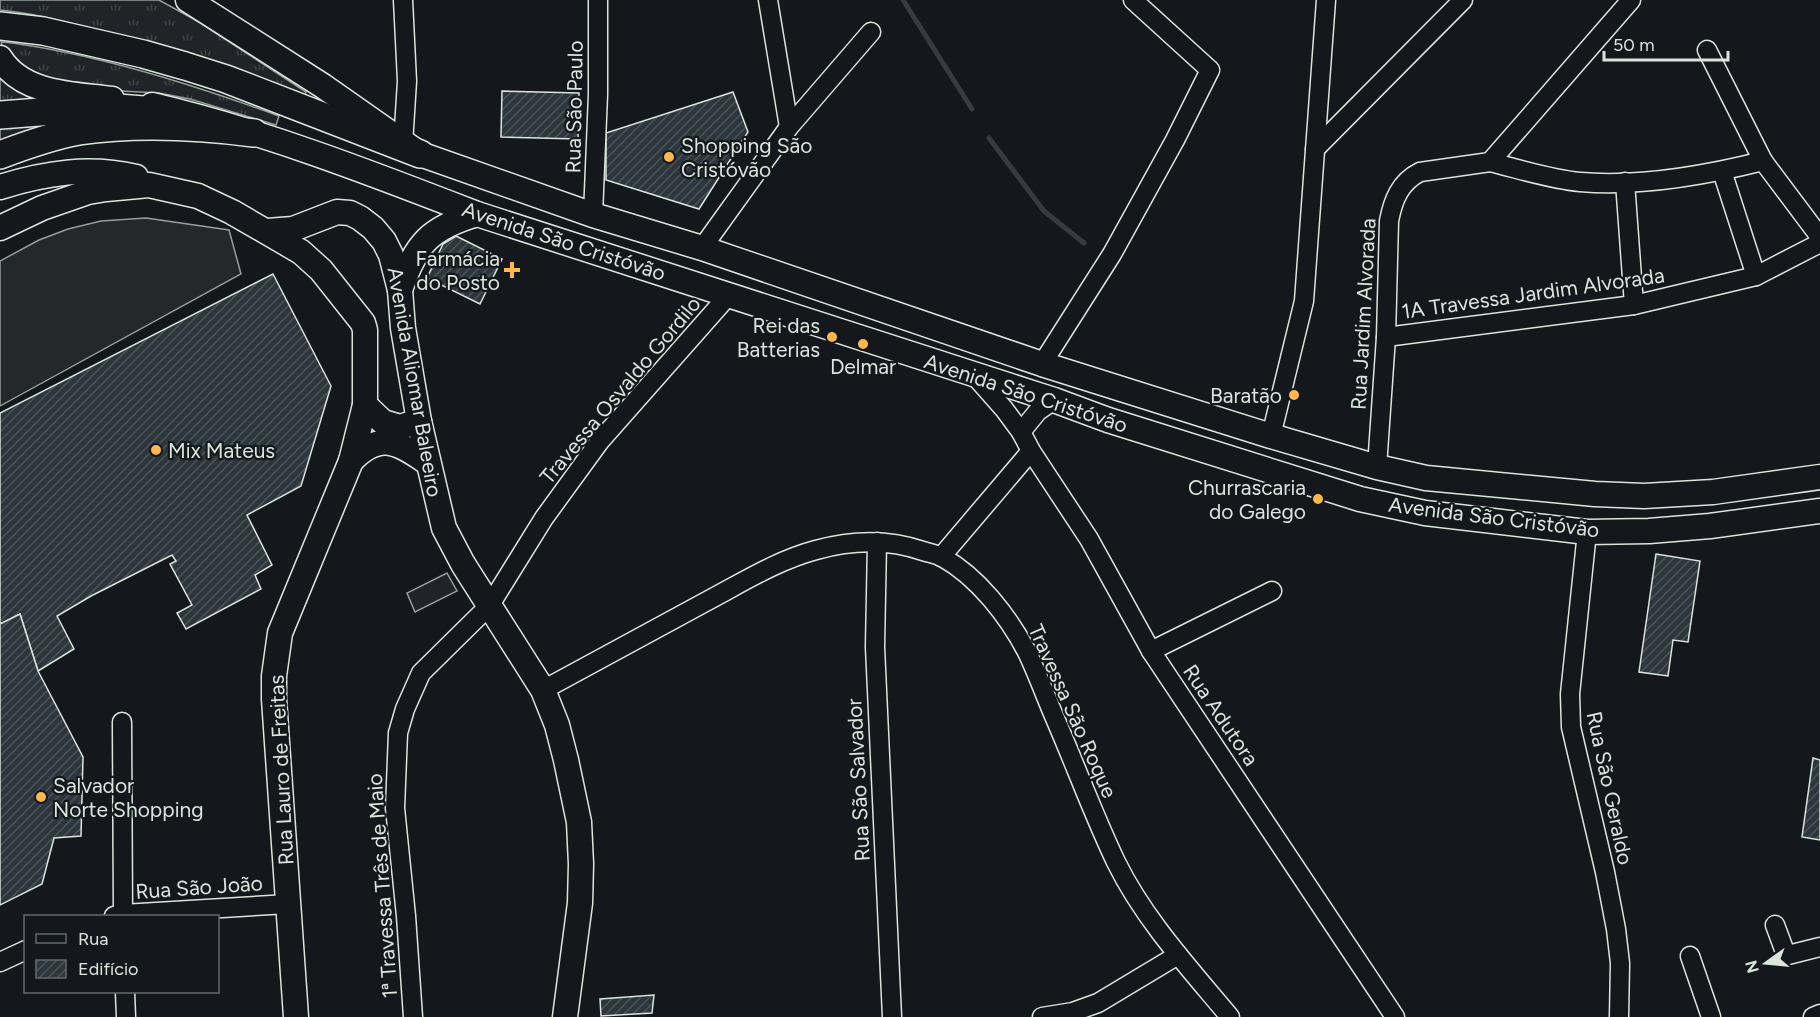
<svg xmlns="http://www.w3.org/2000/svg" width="1820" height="1017" font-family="Figtree,sans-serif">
<defs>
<pattern id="grass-tufts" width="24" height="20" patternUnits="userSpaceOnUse" patternTransform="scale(1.5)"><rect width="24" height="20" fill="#202428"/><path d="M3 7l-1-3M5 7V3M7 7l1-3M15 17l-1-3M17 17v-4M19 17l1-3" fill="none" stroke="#404447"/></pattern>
<pattern id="building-hatch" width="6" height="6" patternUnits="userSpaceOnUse" patternTransform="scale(1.5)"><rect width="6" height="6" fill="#2c363c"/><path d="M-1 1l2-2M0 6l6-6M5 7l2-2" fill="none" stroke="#4a5358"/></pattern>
</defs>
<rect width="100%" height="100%" fill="#14181c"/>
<g fill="url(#grass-tufts)" stroke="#939e99" stroke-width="1.5">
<path d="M0 0H159L199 22 306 92 305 95C236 67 166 46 95 29 63 21 32 13 0 10Z"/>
<path d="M1 42C30 44 58 51 87 57 153 72 216 93 279 116L276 125 190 99 159 93 82 89 31 77 4 52Z"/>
<polygon points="0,73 51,99 0,101"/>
<polygon points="69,122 0,144 0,126"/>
</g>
<polygon fill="#202428" stroke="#939e99" stroke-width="1.5" points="447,573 457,591 415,612 407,593"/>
<polygon fill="#24282b" stroke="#939e99" stroke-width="1.5" points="146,218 229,230 241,274 0,406 0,261 39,240 68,229 101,221"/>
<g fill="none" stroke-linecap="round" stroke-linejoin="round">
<g stroke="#363b3e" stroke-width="5">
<polyline points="903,0 972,109"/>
<polyline points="989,138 1044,211 1084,243"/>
</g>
</g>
<g fill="url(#building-hatch)" stroke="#d8e6dc" stroke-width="1.5">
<polygon points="502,91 579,93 578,139 501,137"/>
<polygon points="733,92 748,132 699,209 606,180 606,133"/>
<polygon points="456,236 502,259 480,304 427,278 443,244"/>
<polygon points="273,274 331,386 301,486 247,515 272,565 255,575 261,589 186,629 177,613 192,605 170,564 176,561 172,555 91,596 57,616 74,649 38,671 20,614 0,624 0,413"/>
<polygon points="1656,554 1700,561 1688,642 1673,640 1668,676 1639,672"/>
<polygon points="20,614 38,671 83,757 81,836 54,838 42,884 0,905 0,624"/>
<polygon points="1813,758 1820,760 1820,840 1802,837"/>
<polygon points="654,995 652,1013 601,1016 600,999"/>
</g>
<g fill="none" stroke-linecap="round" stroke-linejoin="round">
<defs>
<g id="minor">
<polyline points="403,0 407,81 403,144"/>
<polyline points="768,0 789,127"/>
<polyline points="1707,50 1763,161 1820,237"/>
<polyline points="1315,149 1463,0"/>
<path d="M1490 162C1519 169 1549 179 1580 182 1638 187 1707 175 1763 161"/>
<polyline points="1722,171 1756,276"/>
<polyline points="1625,182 1634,305"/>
<polyline points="593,215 598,94 598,0"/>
<polyline points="702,248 789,127 871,32"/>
<polyline points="1386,337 1634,305 1756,276 1820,243"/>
<polyline points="1042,364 1112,254 1175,140 1210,70 1133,0"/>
<polyline points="974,375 1004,409 1021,432 1031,451 1089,539 1151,651 1395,1017"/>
<polyline points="1021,432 1038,411 1054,400"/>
<polyline points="1271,436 1304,301 1326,0"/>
<path d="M1377 467 1386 337 1389 221C1393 200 1400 182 1420 172L1490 162 1631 0"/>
<polyline points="1587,532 1570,694 1571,727 1605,872 1616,929 1620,963 1619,1017"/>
<polyline points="877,542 875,647 892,1017"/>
<polyline points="941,557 1031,451"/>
<polyline points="1151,651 1272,591"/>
<path d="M543 690C598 660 653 630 709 600 743 582 778 560 816 550 852 540 888 539 923 551 929 553 936 554 942 557 978 577 1008 616 1027 652 1037 673 1045 695 1054 716 1075 764 1093 814 1116 862 1144 919 1189 968 1230 1017"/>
<polyline points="122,722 123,916"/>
<polyline points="114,916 123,914 288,904"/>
<polyline points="1775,925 1785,952 1788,955 1820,947"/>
<polyline points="1690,956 1711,1017"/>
<polyline points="0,962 26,950"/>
<polyline points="125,992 126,1017"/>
<polyline points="413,1017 406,916 395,808 398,733 405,709 421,673 490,605 544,518 600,441 728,296"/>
<polyline points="1042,1017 1073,1012 1098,1003 1178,955"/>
<polyline points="1813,1017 1820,1014"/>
</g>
<g id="major">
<polyline points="188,0 323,86 420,154 593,215 702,248 1042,364 1271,436 1377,467 1426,478 1595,494 1644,496 1713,492 1820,477"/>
<path d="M0 58C23 95 74 94 112 99"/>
<path d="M152 105C263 131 371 173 477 214L1054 400 1108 420 1360 499 1425 513 1587 532 1649 531 1710 526 1820 511"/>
<path d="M0 187C45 173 89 166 136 177"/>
<polyline points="0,228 42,208 88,192 106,189 149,185 198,196 232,212 301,252 321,270 363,323 365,330 365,405 351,461 280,633 274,676 274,699 296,1017"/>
<polyline points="267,231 293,229 337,212 350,213 360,218 373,228 384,241 391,255 400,290 403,328 419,421 444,528 463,564 543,690 557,725 566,760 579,822 581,864 580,903 565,1017"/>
<path d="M400 290C416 243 430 228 477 214"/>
<polyline points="365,405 383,422 400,427 419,421"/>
<path d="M351 461C380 431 398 442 428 463"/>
</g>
<g id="highway">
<polyline points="0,26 43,31 143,54 185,66 226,79 420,154"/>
<polyline points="0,115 105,107 169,112"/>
<path d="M0 155C26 145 52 136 79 131 134 123 199 126 254 133"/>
</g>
</defs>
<use href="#minor" stroke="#d8e6dc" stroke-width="21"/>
<use href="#major" stroke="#d8e6dc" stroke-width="27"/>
<use href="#highway" stroke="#d8e6dc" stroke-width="30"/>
<use href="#minor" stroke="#14181c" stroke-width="18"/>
<use href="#major" stroke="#14181c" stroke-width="24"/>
<use href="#highway" stroke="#14181c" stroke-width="27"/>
</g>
<g fill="#ffb74d" stroke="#14181c" stroke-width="2">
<circle cx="669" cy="157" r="6"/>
<path d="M509 261h6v6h6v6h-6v6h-6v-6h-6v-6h6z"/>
<circle cx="832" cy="337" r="6"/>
<circle cx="863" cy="344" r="6"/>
<circle cx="1294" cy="395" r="6"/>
<circle cx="156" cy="450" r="6"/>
<circle cx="1318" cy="499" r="6"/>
<circle cx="41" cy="797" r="6"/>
</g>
<g text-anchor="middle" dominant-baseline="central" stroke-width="4.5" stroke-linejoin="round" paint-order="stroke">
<g font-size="21" fill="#d8e6dc" stroke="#14181c">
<text transform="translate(574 107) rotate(-89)">Rua São Paulo</text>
<text transform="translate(564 241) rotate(18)">Avenida São Cristóvão</text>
<text transform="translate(1533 293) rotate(-8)">1A Travessa Jardim Alvorada</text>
<text transform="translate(1363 314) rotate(-87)">Rua Jardim Alvorada</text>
<text transform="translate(415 382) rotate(80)">Avenida Aliomar Baleeiro</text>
<text transform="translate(620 390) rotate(-50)">Travessa Osvaldo Gordilo</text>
<text transform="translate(1026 393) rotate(18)">Avenida São Cristóvão</text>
<text transform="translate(1494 517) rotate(7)">Avenida São Cristóvão</text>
<text transform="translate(1073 711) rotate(66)">Travessa São Roque</text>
<text transform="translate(1221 715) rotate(56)">Rua Adutora</text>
<text transform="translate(281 770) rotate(-93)">Rua Lauro de Freitas</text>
<text transform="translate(858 780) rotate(-93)">Rua São Salvador</text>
<text transform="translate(1610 788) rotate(78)">Rua São Geraldo</text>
<text transform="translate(382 886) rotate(-94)">1ª Travessa Três de Maio</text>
<text transform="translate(199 887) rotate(-4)">Rua São João</text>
</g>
<g font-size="21" fill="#d8e6dc" stroke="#14181c" text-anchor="end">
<text x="681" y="145" text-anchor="start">Shopping São<tspan x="681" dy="24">Cristóvão</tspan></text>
<text x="500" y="258">Farmácia<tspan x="500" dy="24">do Posto</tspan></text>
<text x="820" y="325">Rei das<tspan x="820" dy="24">Batterias</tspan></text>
<text x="863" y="366" text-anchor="middle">Delmar</text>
<text x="1282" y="395">Baratão</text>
<text x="168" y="450" text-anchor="start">Mix Mateus</text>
<text x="1306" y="487">Churrascaria<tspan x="1306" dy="24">do Galego</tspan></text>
<text x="53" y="785" text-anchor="start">Salvador<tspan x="53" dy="24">Norte Shopping</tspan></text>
</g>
</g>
<rect x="24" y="915" width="195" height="78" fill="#14181c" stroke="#626a69" stroke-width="1.5"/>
<rect x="36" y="934" width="30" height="9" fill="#14181c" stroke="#626a69" stroke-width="1.5"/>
<text x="78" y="945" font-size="18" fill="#d8e6dc">Rua</text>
<rect x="36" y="960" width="30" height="18" fill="url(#building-hatch)" stroke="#626a69" stroke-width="1.5"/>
<text x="78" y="975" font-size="18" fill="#d8e6dc">Edifício</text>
<g transform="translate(1766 963) rotate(255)" stroke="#14181c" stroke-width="4.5" paint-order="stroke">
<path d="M0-4.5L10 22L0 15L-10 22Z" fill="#d8e6dc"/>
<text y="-9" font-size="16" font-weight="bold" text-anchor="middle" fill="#d8e6dc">N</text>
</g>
<path d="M1604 51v9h124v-9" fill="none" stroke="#d8e6dc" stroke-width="3"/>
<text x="1613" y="51" font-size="18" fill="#d8e6dc" stroke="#14181c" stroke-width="4.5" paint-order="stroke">50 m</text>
</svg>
